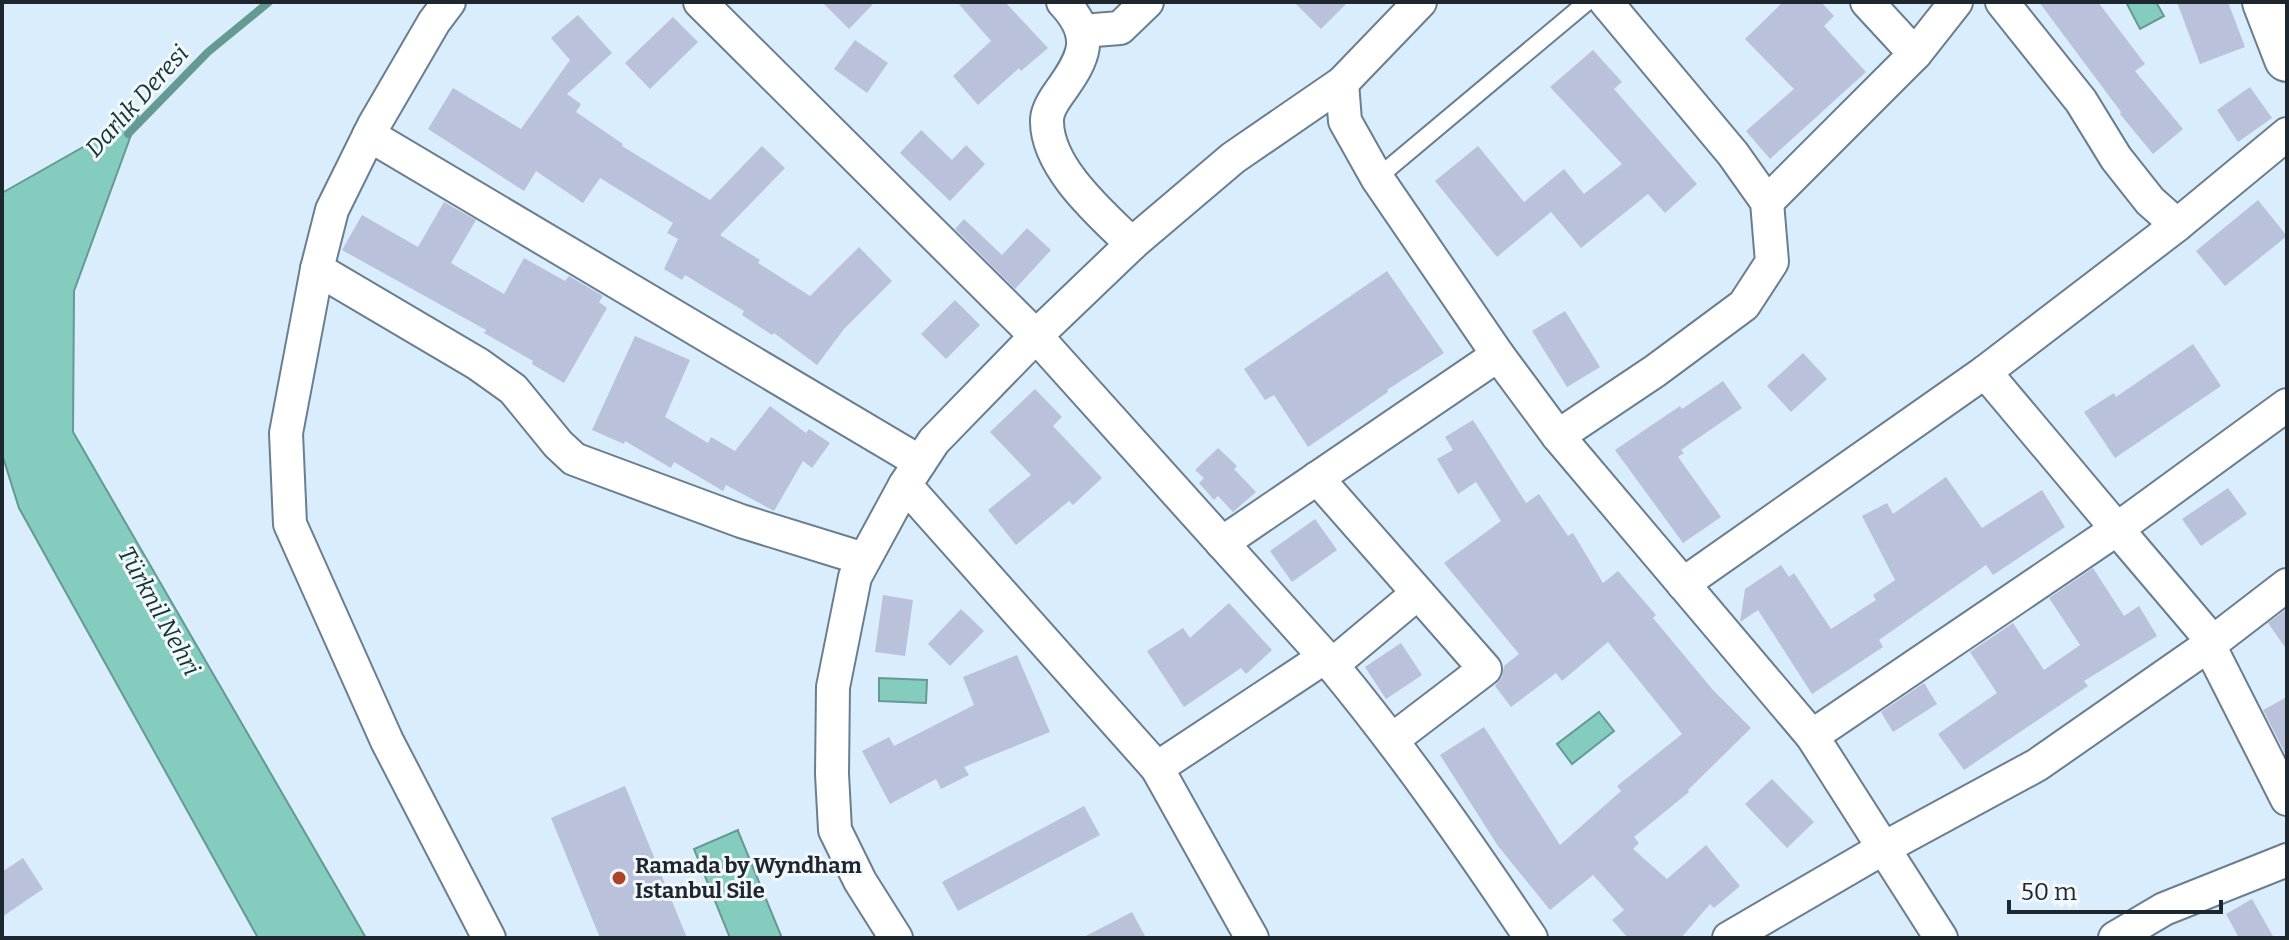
<svg xmlns="http://www.w3.org/2000/svg" width="2289" height="940" font-family="Bitter,serif">
<rect width="100%" height="100%" fill="#daedfc"/>
<g fill="#83ccbe" stroke="#659a93" stroke-width="2">
<polygon points="2126,2 2156,2 2164,16 2140,29"/>
<polygon points="138,116 74,291 73,432 366,938 258,938 19,508 2,454 2,193"/>
<polygon points="879,678 927,680 926,703 879,701"/>
<polygon points="1599,712 1614,731 1572,764 1557,744"/>
<polygon points="738,830 738,831 782,938 730,938 694,849"/>
</g>
<g fill="none" stroke-linecap="round" stroke-linejoin="round">
<polyline stroke="#659a93" stroke-width="8" points="128,134 208,52 269,2"/>
</g>
<g fill="#bac1db">
<polygon points="822,2 875,2 849,29"/>
<polygon points="957,2 1005,2 1048,48 1021,71 1019,68 978,105 953,76 991,41"/>
<polygon points="1294,2 1348,2 1321,29"/>
<polygon points="1783,2 1821,2 1834,16 1824,26 1866,72 1770,159 1746,131 1794,89 1745,39"/>
<polygon points="2039,2 2098,2 2145,64 2135,71 2183,129 2153,154 2120,114 2121,112"/>
<polygon points="2177,2 2228,2 2245,47 2200,64"/>
<polygon points="578,15 612,53 567,94 581,104 576,112 623,144 622,146 710,200 762,146 785,168 720,235 760,260 758,263 810,296 859,247 892,281 844,329 817,365 774,333 772,335 742,315 744,311 685,275 682,280 664,269 678,239 667,233 673,223 600,178 583,203 536,171 524,191 428,129 453,88 521,129 570,60 551,38"/>
<polygon points="673,17 698,42 650,89 625,63"/>
<polygon points="855,40 888,63 867,93 834,69"/>
<polygon points="1593,50 1622,82 1614,89 1697,184 1665,213 1648,194 1581,248 1551,212 1497,257 1435,181 1478,146 1524,202 1564,169 1584,194 1622,164 1550,87"/>
<polygon points="2250,87 2272,118 2238,142 2217,110"/>
<polygon points="921,130 952,160 966,145 985,164 950,201 900,153"/>
<polygon points="2258,200 2287,236 2225,286 2196,251"/>
<polygon points="444,202 476,220 451,263 504,294 524,258 565,281 569,276 603,296 599,302 607,308 564,383 532,364 533,361 484,333 486,330 342,250 362,215 418,247"/>
<polygon points="964,219 1002,255 1027,228 1051,250 1015,289 955,229"/>
<polygon points="1387,271 1444,353 1387,390 1388,392 1308,447 1274,395 1265,400 1244,369"/>
<polygon points="955,300 980,325 946,359 921,334"/>
<polygon points="1565,311 1600,367 1567,387 1532,331"/>
<polygon points="635,336 690,360 665,417 708,443 711,437 735,451 770,406 806,433 809,429 830,443 812,468 803,461 774,511 726,485 723,491 674,462 671,468 625,441 624,444 592,430"/>
<polygon points="2193,344 2221,386 2115,458 2084,412 2114,393 2116,397"/>
<polygon points="1803,353 1827,379 1791,412 1767,386"/>
<polygon points="1723,381 1742,408 1681,450 1684,453 1678,457 1721,517 1683,543 1615,450 1680,406 1682,409"/>
<polygon points="1035,389 1062,417 1053,426 1102,478 1073,505 1069,501 1016,545 988,510 1031,475 990,432"/>
<polygon points="1473,420 1526,503 1539,494 1568,536 1573,533 1603,583 1618,571 1656,615 1653,618 1713,690 1751,728 1688,790 1689,792 1634,837 1639,843 1633,849 1667,879 1706,845 1740,886 1714,908 1710,904 1681,938 1628,938 1612,920 1624,910 1593,875 1550,910 1498,846 1440,755 1484,727 1560,845 1621,791 1617,786 1682,734 1608,642 1562,681 1556,673 1511,707 1495,686 1502,677 1504,666 1519,654 1444,563 1501,521 1476,482 1458,494 1437,459 1453,450 1445,437"/>
<polygon points="1218,448 1237,466 1234,469 1256,492 1233,512 1218,496 1214,500 1199,483 1204,478 1195,470"/>
<polygon points="1946,477 1982,528 2042,490 2065,527 1993,575 1986,565 1879,640 1883,647 1812,694 1758,610 1740,622 1745,589 1781,565 1789,577 1794,573 1831,629 1876,600 1873,595 1895,580 1862,516 1887,503 1893,514"/>
<polygon points="2228,488 2247,514 2201,546 2182,519"/>
<polygon points="1315,519 1337,550 1292,582 1270,551"/>
<polygon points="2093,568 2124,616 2139,606 2157,636 2084,681 2088,686 1964,770 1938,734 1997,693 1970,652 2013,623 2044,670 2080,645 2049,598"/>
<polygon points="883,595 913,600 905,656 875,652"/>
<polygon points="1229,603 1272,650 1246,674 1241,668 1184,707 1147,651 1183,628 1190,638"/>
<polygon points="961,609 984,631 950,666 928,644"/>
<polygon points="2287,609 2287,650 2268,623"/>
<polygon points="1401,643 1422,675 1386,699 1365,667"/>
<polygon points="1017,655 1050,732 964,767 969,775 941,789 936,779 890,804 862,751 889,737 894,746 974,705 963,677"/>
<polygon points="1924,683 1937,704 1893,732 1881,712"/>
<polygon points="2287,697 2287,757 2263,710"/>
<polygon points="1772,779 1814,822 1787,848 1745,804"/>
<polygon points="625,786 687,938 600,938 551,818"/>
<polygon points="1084,806 1100,835 958,911 942,882"/>
<polygon points="23,858 43,889 2,917 2,872"/>
<polygon points="2252,899 2274,938 2239,938 2226,914"/>
<polygon points="1132,912 1146,938 1082,938"/>
</g>
<g fill="none" stroke-linecap="round" stroke-linejoin="round">
<defs>
<polyline id="lane" points="1377,178 1587,2"/>
<g id="street">
<polyline points="449,2 434,22 374,125 332,210 317,269 286,433 290,524 387,741 489,938"/>
<path d="M700 2 1036 336 1332 665C1404 752 1468 844 1531 938"/>
<path d="M1063 2C1096 37 1084 58 1059 93 1054 100 1047 111 1047 120 1046 167 1101 214 1132 244"/>
<polyline points="1867,2 1915,54"/>
<polyline points="2002,2 2081,101 2116,158 2150,201 2177,225 2287,134"/>
<polyline points="1082,31 1120,28 1147,2"/>
<polyline points="1342,83 1420,2"/>
<polyline points="369,135 920,462"/>
<polyline points="1767,202 1915,54 1956,2"/>
<polyline points="317,269 478,364 513,389 558,444 574,459 741,521 864,559"/>
<polyline points="1558,436 1655,371 1744,305 1772,262 1767,202 1733,154 1606,2"/>
<polyline points="1317,478 1485,669 1392,740"/>
<polyline points="1222,543 1498,355"/>
<polyline points="1683,584 1985,372 2177,225"/>
<polyline points="2213,642 2117,529 2287,405"/>
<polyline points="2209,645 2287,799"/>
<polyline points="1332,665 1418,593"/>
<polyline points="1812,736 2117,529 1985,372"/>
<polyline points="1157,768 1325,657"/>
<polyline points="896,938 860,881 835,830 832,774 833,687 855,577 905,485"/>
<polyline points="1252,938 1157,768 905,485 934,441 1040,332 1134,242 1233,158 1342,83 1345,121 1377,178 1498,355 1558,436 1812,736 1941,938"/>
<polyline points="1729,938 1882,849 2037,765 2209,645 2287,585"/>
<polyline points="2115,938 2164,909 2287,860"/>
</g>
<polyline id="secondary" points="2265,2 2287,59"/>
</defs>
<use href="#lane" stroke="#697e8f" stroke-width="20"/>
<use href="#street" stroke="#697e8f" stroke-width="36"/>
<use href="#secondary" stroke="#697e8f" stroke-width="48"/>
<use href="#lane" stroke="#fff" stroke-width="16"/>
<use href="#street" stroke="#fff" stroke-width="32"/>
<use href="#secondary" stroke="#fff" stroke-width="44"/>
</g>
<circle fill="#ad4427" stroke="#f3f8fc" stroke-width="3" cx="619" cy="878" r="8"/>
<g text-anchor="middle" dominant-baseline="central" stroke-width="6" stroke-linejoin="round" paint-order="stroke">
<g font-size="22" font-weight="bold" fill="#1f272e" stroke="#f3f8fc" text-anchor="start">
<text x="635" y="865">Ramada by Wyndham<tspan x="635" dy="25">Istanbul Sile</tspan></text>
</g>
<g font-size="24" font-style="italic" fill="#11352f" stroke="#f3f8fc">
<text transform="translate(137 101) rotate(-48)">Darlık Deresi</text>
<text transform="translate(159 611) rotate(61)">Türknil Nehri</text>
</g>
</g>
<rect width="2289" height="940" fill="none" stroke="#1f272e" stroke-width="8"/>
<path d="M2009 900v12h212v-12" fill="none" stroke="#1f272e" stroke-width="4"/>
<text x="2021" y="900" font-size="24" fill="#1f272e" stroke="#f3f8fc" stroke-width="6" paint-order="stroke">50 m</text>
</svg>
